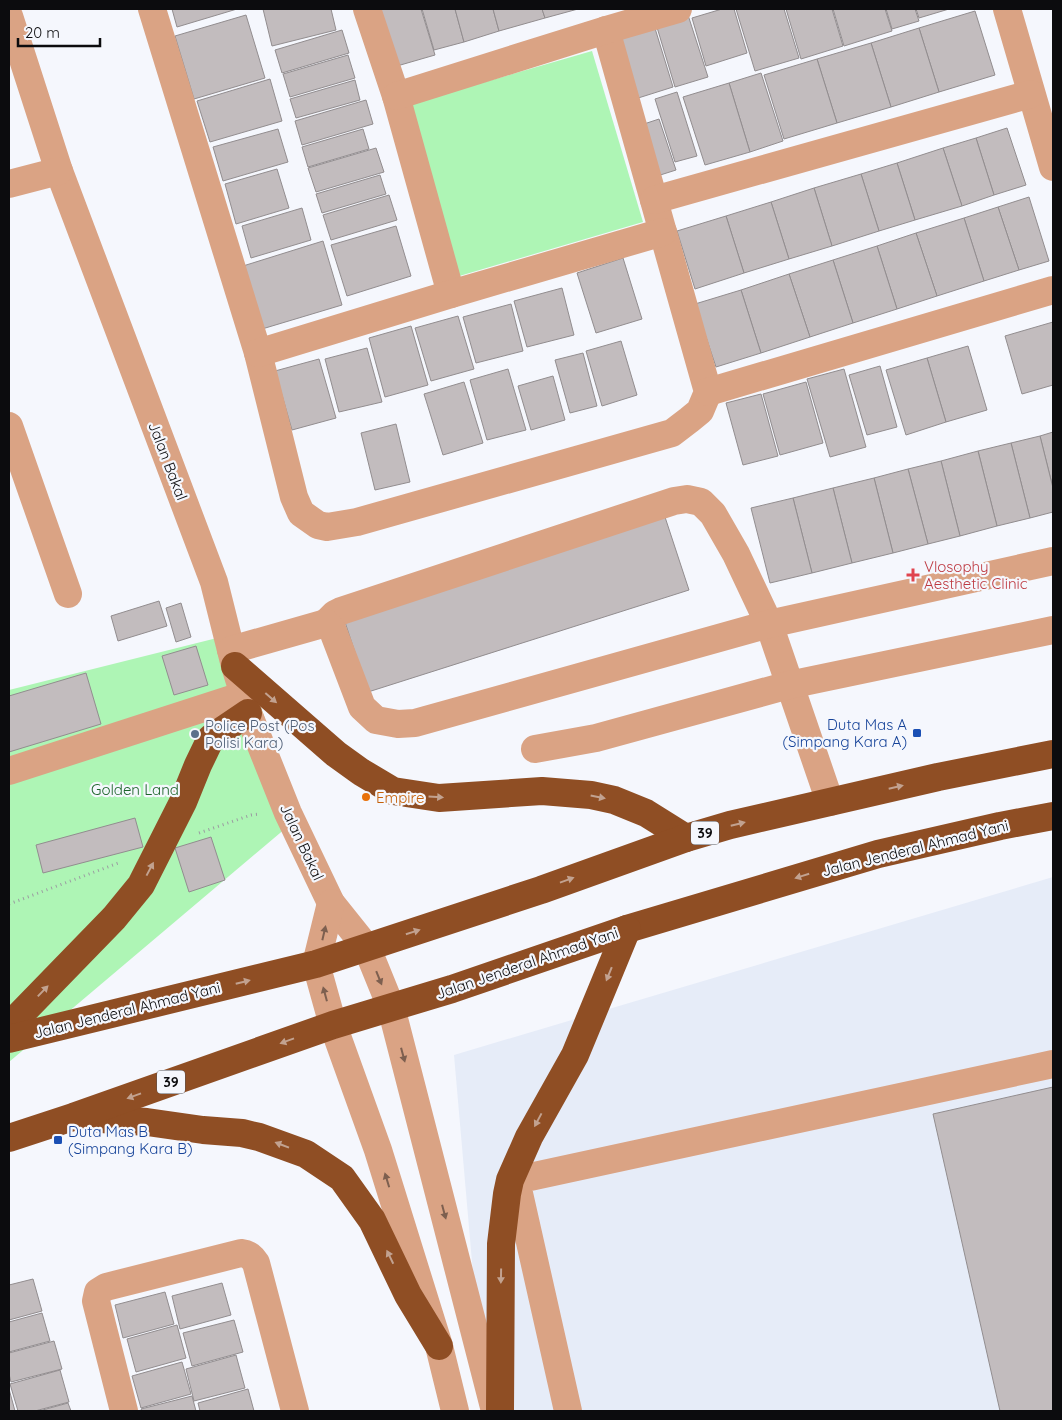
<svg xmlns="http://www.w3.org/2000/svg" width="1062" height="1420" font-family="Quicksand,sans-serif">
<rect width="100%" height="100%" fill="#f5f7fd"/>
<polygon fill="#e6ecf8" points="1053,877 1053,1411 485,1411 454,1055"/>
<g fill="#aef5b5">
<polygon points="592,51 643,222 456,277 405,105"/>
<polygon points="237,633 254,687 299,817 9,1062 9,690"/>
</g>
<g fill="#c2bcbe" stroke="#928d8f">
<polygon points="172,9 237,9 177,27"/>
<polygon points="263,9 331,9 336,30 272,46"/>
<polygon points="380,9 421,9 435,55 397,66"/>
<polygon points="422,9 455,9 464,42 434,50"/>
<polygon points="455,9 493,9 499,31 464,42"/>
<polygon points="493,9 542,9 545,18 499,31"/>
<polygon points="542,9 578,9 545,18"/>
<polygon points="722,9 734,9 747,53 706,66 692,18"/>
<polygon points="736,9 784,9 799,58 755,71"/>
<polygon points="786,9 832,9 843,46 801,59"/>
<polygon points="833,9 885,9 892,31 844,46"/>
<polygon points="886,9 915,9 919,21 892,29"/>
<polygon points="916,9 949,9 919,18"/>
<polygon points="975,11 995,75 939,92 919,28"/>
<polygon points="246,15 265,78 194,99 175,36"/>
<polygon points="688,15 708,77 675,87 656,24"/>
<polygon points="654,25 673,87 635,99 616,36"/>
<polygon points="919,28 939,92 891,107 871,43"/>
<polygon points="342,30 349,53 282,73 275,50"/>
<polygon points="871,43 891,107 837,123 817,59"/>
<polygon points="348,55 355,78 290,97 283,74"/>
<polygon points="817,59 837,123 784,139 764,75"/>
<polygon points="761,73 783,141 750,152 729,83"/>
<polygon points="270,79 282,121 210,142 197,101"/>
<polygon points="355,80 360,100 296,118 290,99"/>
<polygon points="729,83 750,152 705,165 683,97"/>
<polygon points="677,92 697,156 675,162 655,99"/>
<polygon points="366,100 373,124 302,145 295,121"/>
<polygon points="659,119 676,170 654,177 638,126"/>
<polygon points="1007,128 1026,185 994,195 976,138"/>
<polygon points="278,129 288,162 223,181 213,147"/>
<polygon points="363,129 369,149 308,167 302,147"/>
<polygon points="976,138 994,195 962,206 943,148"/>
<polygon points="376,148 384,172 316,192 308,168"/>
<polygon points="943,148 962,206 915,220 897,163"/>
<polygon points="897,163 915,220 879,231 861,174"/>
<polygon points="277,169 289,208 236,224 225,184"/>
<polygon points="861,174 879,231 832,246 814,188"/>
<polygon points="380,175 386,194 322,213 316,194"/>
<polygon points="814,188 832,246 789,259 771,202"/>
<polygon points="389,195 397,220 331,240 323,215"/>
<polygon points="1029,197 1049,261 1019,270 998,207"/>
<polygon points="771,202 789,259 744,273 726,216"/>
<polygon points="998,207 1019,270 984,281 964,218"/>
<polygon points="302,208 311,240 251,258 242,226"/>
<polygon points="726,216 744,273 695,289 677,231"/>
<polygon points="964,218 984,281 937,296 916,233"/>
<polygon points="396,226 411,276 347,296 331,245"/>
<polygon points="916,233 937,296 897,309 877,246"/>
<polygon points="323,241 342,305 262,329 243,266"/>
<polygon points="877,246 897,309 853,323 833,260"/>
<polygon points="623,258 642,319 596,333 577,273"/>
<polygon points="833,260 853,323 810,337 789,274"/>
<polygon points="789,274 810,337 761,353 741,290"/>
<polygon points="562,288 574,335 527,347 514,301"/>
<polygon points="741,290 761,353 716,367 695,304"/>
<polygon points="511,304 523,351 476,363 463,317"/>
<polygon points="458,316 474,369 431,381 415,328"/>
<polygon points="1053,322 1053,385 1022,394 1005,336"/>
<polygon points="411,326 428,385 385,397 369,338"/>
<polygon points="621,341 637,395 602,406 586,351"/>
<polygon points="968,346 987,410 946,422 927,358"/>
<polygon points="367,348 382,402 339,412 325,359"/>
<polygon points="583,353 597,406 570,413 555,360"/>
<polygon points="927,358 946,422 906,435 886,370"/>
<polygon points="319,359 336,418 292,430 275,371"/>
<polygon points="880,366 897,427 867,435 849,375"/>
<polygon points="508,369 526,430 487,440 470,380"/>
<polygon points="844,369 866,447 830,457 807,379"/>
<polygon points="553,376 565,420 531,430 518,386"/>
<polygon points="464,382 483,443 443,455 424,394"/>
<polygon points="806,382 823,443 780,455 763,394"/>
<polygon points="761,394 778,456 743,465 726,403"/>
<polygon points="396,424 410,482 375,490 361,433"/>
<polygon points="1053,432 1053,488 1040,436"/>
<polygon points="1040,436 1053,488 1053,512 1030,518 1011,443"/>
<polygon points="1011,443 1030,518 997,526 978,451"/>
<polygon points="978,451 997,526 960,536 941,461"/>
<polygon points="941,461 960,536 928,544 908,469"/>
<polygon points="908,469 928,544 893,553 874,478"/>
<polygon points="874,478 893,553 852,563 833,488"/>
<polygon points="833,488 852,563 812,573 793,498"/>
<polygon points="793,498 812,573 770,583 751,508"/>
<polygon points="664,514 689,590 368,692 343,616"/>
<polygon points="159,601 167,626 118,641 111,616"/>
<polygon points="181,603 191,637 176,642 166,608"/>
<polygon points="196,646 208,685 174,695 162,656"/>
<polygon points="86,673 101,724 9,752 9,696"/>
<polygon points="135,818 143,847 43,873 36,845"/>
<polygon points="211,837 225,880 189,892 175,848"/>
<polygon points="1053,1087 1053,1411 1000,1411 933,1114"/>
<polygon points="33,1279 42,1311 9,1320 9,1285"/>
<polygon points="222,1283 231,1315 180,1329 172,1296"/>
<polygon points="165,1292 174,1324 123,1338 115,1305"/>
<polygon points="42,1313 50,1341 9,1352 9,1322"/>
<polygon points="234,1320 243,1352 192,1366 183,1333"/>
<polygon points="177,1325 186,1358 136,1372 127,1339"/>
<polygon points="54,1341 62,1369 11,1382 9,1374 9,1353"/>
<polygon points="236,1355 245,1388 194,1401 186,1369"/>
<polygon points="182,1362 191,1394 141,1408 132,1376"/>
<polygon points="60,1370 69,1402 35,1411 18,1411 10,1384"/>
<polygon points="9,1389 15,1411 9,1411"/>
<polygon points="248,1389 254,1411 200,1411 198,1403"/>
<polygon points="192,1396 196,1411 142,1411 141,1409"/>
<polygon points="68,1403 71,1411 39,1411"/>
</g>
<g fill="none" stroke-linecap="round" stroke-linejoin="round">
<g stroke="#9b9ca1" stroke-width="3" stroke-dasharray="1 4" stroke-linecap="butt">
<polyline points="199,833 251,815 260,814"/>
<polyline points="9,904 121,862"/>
</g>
<g stroke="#daa384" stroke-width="28">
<polyline points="152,9 258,353 294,497 301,513 318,525 327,527 357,522 672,433 689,420 700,411 708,392 606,30"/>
<polyline points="367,9 396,96 451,294"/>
<polyline points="1007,9 1053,167"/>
<polyline points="9,16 59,171 214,582 235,666 244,695 248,713 288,813 331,903 367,948 391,1007 495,1411"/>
<polyline points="396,96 606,30 678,9"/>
<polyline points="9,184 59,171"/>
<polyline points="654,200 1031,94"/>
<polyline points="258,353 451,294 663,232"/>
<polyline points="708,392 1053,290"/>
<polyline points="9,426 68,594"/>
<polyline points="326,623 335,614 341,611 674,501 687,499 701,502 713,514 736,554 769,624 830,802"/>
<polyline points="231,650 326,623 333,631 362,707 376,720 398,724 415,723 769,624 1053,561"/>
<polyline points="535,749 596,738 789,685 1053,630"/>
<polyline points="9,771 244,695"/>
<polyline points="331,903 316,964 333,1025 378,1150 439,1346 455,1411"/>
<path d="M124 1411 96 1301 98 1292 106 1287 241 1253C249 1254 252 1257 256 1263L295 1411"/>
<polyline points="568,1411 516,1180 1053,1064"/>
</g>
<g stroke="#8f4e24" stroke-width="28">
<polyline points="235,666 336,754 361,772 393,791 439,798 542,791 591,795 614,800 646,813 686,838"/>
<polyline points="9,1026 114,918 141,885 183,802 198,765 211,738 248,713"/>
<polyline points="9,1039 316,964 541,890 686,838 730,825 938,777 1053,754"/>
<polyline points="85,1118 147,1122 203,1130 242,1133 259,1137 306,1154 342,1178 372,1220 408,1295 439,1346"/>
<polyline points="9,1138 73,1117 333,1025 452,989 627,929 878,854 1000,826 1053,816"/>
<polyline points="500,1411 501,1244 507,1194 510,1180 529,1137 575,1055 627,929"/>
</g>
</g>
<defs><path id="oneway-solid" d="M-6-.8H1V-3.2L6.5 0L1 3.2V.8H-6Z" transform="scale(1.25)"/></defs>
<g fill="#c2a290">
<use href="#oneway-solid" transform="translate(271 698) rotate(41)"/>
<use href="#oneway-solid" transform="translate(896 787) rotate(-13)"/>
<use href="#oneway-solid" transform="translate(436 797) rotate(4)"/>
<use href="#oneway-solid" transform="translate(598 797) rotate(11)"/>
<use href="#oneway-solid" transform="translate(738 824) rotate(-14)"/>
<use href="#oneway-solid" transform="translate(150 869) rotate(-62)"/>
<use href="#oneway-solid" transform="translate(802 876) rotate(163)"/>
<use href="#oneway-solid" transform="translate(567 880) rotate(-20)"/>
<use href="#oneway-solid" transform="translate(413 932) rotate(-18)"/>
<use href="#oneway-solid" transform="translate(609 974) rotate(112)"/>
<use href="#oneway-solid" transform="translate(243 982) rotate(-14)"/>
<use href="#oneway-solid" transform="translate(43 991) rotate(-46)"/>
<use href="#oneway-solid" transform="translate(287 1041) rotate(160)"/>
<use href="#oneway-solid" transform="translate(134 1096) rotate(160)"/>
<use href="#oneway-solid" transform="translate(538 1120) rotate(118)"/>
<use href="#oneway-solid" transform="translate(282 1145) rotate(-159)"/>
<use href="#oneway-solid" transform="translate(390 1257) rotate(-116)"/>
<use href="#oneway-solid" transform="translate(501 1276) rotate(91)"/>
</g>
<g fill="#7d5f4f">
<use href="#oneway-solid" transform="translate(324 933) rotate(-77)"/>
<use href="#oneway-solid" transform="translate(379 978) rotate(68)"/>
<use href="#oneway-solid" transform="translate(325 994) rotate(-105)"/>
<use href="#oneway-solid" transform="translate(403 1055) rotate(75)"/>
<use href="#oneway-solid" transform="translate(387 1180) rotate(-107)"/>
<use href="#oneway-solid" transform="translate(444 1212) rotate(75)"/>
</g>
<path fill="#e0444e" stroke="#f5f7fd" stroke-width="2" d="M910.5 567.5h5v5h5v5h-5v5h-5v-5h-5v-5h5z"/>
<g fill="#1a4fb4" stroke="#f5f7fd" stroke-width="2">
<rect x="912" y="728" width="10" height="10" rx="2.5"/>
<rect x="53" y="1135" width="10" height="10" rx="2.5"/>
</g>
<circle fill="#5c6f8a" stroke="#f5f7fd" stroke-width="2" cx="195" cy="734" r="5"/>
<circle fill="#e8710a" stroke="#f5f7fd" stroke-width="2" cx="366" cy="797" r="5"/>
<g text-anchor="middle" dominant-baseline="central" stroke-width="4.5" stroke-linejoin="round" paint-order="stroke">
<g fill="#f5f7fd" stroke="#525256" stroke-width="1">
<rect x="691" y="821.5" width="28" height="23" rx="4"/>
<rect x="157" y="1070.5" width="28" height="23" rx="4"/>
</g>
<g font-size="14" font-weight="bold" fill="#0c0c0e">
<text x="705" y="833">39</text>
<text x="171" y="1082">39</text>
</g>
<g font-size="15" fill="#0c0c0e" stroke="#f5f7fd">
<text transform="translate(168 461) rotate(69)">Jalan Bakal</text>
<text transform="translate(302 842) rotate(65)">Jalan Bakal</text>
<text transform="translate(915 848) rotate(-14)">Jalan Jenderal Ahmad Yani</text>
<text transform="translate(527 963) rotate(-19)">Jalan Jenderal Ahmad Yani</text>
<text transform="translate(127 1010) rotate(-14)">Jalan Jenderal Ahmad Yani</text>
</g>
<g font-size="15" fill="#be3a42" stroke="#f5f7fd" text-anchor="start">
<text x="924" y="566">Vlosophy<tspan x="924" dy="17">Aesthetic Clinic</tspan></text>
</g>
<g font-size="15" fill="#164399" stroke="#f5f7fd" text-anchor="end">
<text x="907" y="724">Duta Mas A<tspan x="907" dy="17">(Simpang Kara A)</tspan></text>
<text x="68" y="1131" text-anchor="start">Duta Mas B<tspan x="68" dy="17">(Simpang Kara B)</tspan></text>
</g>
<g font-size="15" fill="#4e5e75" stroke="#f5f7fd" text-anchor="start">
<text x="205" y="725">Police Post (Pos<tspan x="205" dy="17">Polisi Kara)</tspan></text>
</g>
<g font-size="15" fill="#1c642a" stroke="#f5f7fd">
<text x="135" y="789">Golden Land</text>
</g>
<g font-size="15" fill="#c56008" stroke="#f5f7fd" text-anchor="start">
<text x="376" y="797">Empire</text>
</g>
</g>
<rect width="1062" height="1420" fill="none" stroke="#0c0c0e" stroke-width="20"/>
<path d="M18 38v8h82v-8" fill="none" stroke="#0c0c0e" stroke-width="2.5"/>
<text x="25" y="38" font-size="15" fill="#0c0c0e" stroke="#f5f7fd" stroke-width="4" paint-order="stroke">20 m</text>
</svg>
